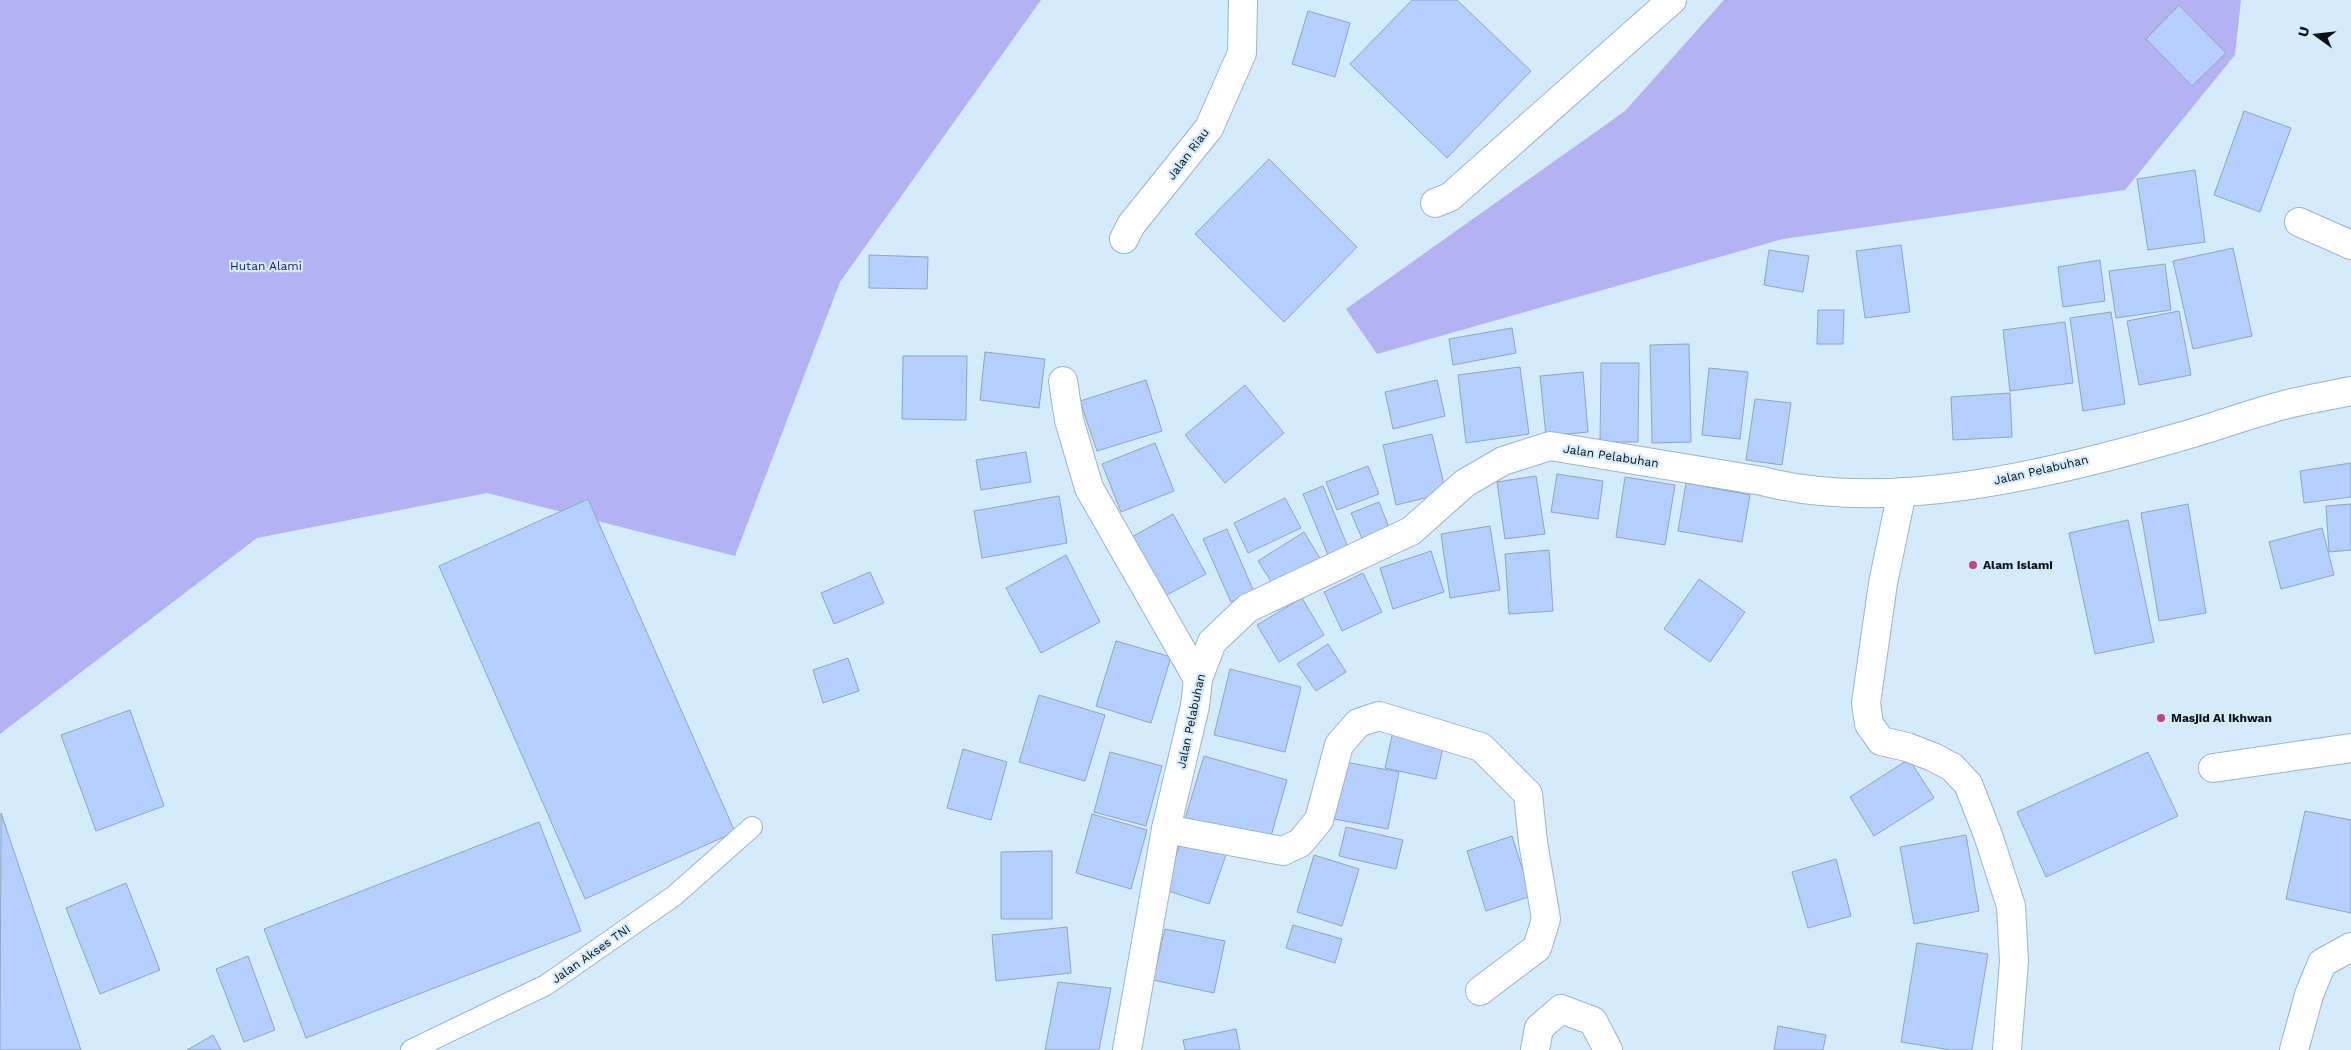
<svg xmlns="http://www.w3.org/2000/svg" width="2351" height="1050" font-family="'Work Sans',sans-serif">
<rect width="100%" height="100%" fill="#d3ebfb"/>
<g fill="#b3b2f3">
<polygon points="0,0 1041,0 840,282 735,556 487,493 257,538 0,734"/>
<polygon points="1724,0 2241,0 2235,55 2125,190 1783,239 1377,354 1346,309 1625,111"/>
</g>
<g fill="#b4cffd" stroke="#94a4bd">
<polygon points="1412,0 1457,0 1531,71 1447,158 1350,64"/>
<polygon points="2179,5 2226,53 2192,86 2146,39"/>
<polygon points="1308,11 1350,23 1335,77 1292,64"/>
<polygon points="2244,111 2291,128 2260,212 2214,195"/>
<polygon points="1269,159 1357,247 1284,322 1195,234"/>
<polygon points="2195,170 2205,242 2148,250 2137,179"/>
<polygon points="1901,245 1910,312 1865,318 1856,251"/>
<polygon points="2233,248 2252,336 2193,349 2173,261"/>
<polygon points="1769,250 1809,256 1803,292 1764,285"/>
<polygon points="869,255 928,257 927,289 869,288"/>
<polygon points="2100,260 2105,301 2063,307 2058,267"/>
<polygon points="2165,264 2171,310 2116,318 2109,271"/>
<polygon points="1818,310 1844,310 1843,344 1817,344"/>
<polygon points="2179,311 2191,375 2139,385 2127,321"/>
<polygon points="2111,312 2125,404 2083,411 2070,318"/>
<polygon points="2065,322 2073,383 2010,391 2003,330"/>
<polygon points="1512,328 1516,353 1453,365 1449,339"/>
<polygon points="1689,344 1691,442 1652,443 1650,345"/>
<polygon points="985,352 1045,359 1039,408 980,400"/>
<polygon points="903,356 967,356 966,420 902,419"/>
<polygon points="1601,363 1639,363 1638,442 1600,442"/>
<polygon points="1520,367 1529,434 1466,443 1458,375"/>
<polygon points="1709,368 1748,372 1740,439 1702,435"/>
<polygon points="1583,372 1588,432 1546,436 1540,376"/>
<polygon points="1146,380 1162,431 1097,451 1080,401"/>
<polygon points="1437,380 1445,416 1393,429 1385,392"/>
<polygon points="1245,385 1284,433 1225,483 1185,435"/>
<polygon points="2010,393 2012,437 1953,440 1951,397"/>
<polygon points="1755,399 1791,403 1782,465 1746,460"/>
<polygon points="1432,434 1446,493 1396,505 1383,445"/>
<polygon points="1155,443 1174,491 1121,512 1102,464"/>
<polygon points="1026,452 1031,482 981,490 976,460"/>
<polygon points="2351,463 2351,497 2304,503 2300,471"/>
<polygon points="1368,466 1379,494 1337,510 1326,482"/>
<polygon points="1557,474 1603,481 1598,519 1551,512"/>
<polygon points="1536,476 1545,534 1505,539 1497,482"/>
<polygon points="1625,477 1675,485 1665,545 1616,537"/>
<polygon points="1686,483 1750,495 1742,542 1678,531"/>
<polygon points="1323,486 1348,547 1328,555 1303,494"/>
<polygon points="1059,496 1067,543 982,558 974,511"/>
<polygon points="1285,498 1301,528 1248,553 1234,523"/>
<polygon points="588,499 735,832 585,899 439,566"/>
<polygon points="1379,502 1390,530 1363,541 1351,513"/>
<polygon points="2188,504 2206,613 2159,621 2141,513"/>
<polygon points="2351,504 2351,550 2329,552 2326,506"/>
<polygon points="1173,514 1206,574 1163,597 1130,538"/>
<polygon points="2128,520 2154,642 2095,654 2069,533"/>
<polygon points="1490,526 1500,590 1450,598 1441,534"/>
<polygon points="2322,528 2334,575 2281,589 2269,542"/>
<polygon points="1227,529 1254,592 1231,602 1203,539"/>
<polygon points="1304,532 1321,560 1276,589 1258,561"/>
<polygon points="1549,550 1553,611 1509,614 1505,554"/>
<polygon points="1431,551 1444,592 1393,609 1380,568"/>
<polygon points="1066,555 1100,622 1041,653 1006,588"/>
<polygon points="870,572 884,603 834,624 821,593"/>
<polygon points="1363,573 1382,612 1342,631 1324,592"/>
<polygon points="1699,579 1745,612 1710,662 1664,629"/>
<polygon points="1302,598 1324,635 1279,662 1257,625"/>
<polygon points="1116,641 1171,657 1151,723 1096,706"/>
<polygon points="1328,644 1346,672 1316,691 1297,664"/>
<polygon points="848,658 859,691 823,703 813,670"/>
<polygon points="1230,669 1301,687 1285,752 1214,735"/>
<polygon points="1039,695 1105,715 1085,781 1019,762"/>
<polygon points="130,710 164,806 96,831 61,735"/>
<polygon points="1393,731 1444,743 1436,779 1385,768"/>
<polygon points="963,749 1007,762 991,820 947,808"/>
<polygon points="1110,752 1162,766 1146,826 1094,812"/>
<polygon points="2148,752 2178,816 2046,877 2017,812"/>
<polygon points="1204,756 1287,780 1269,843 1185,819"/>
<polygon points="1909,759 1934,798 1874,836 1850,797"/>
<polygon points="1345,762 1399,772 1388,829 1334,819"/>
<polygon points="2305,811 2351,820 2351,913 2286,899"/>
<polygon points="1,813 81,1050 0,1050"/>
<polygon points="1092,814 1147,830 1131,889 1076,873"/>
<polygon points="539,822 581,931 306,1038 264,929"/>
<polygon points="1346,827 1403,840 1396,869 1339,856"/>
<polygon points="1966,835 1979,911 1914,924 1900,847"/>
<polygon points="1512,836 1531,896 1486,911 1467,851"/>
<polygon points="1182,837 1227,852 1209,904 1165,890"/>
<polygon points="1052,851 1052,919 1001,919 1001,852"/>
<polygon points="1314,855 1359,869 1342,926 1297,912"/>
<polygon points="1836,859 1851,916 1808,928 1792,872"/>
<polygon points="126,883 160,970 100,994 66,908"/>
<polygon points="1293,925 1342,939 1335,963 1286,948"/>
<polygon points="1067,927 1071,973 996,981 992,935"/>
<polygon points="1165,929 1225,941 1214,993 1153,980"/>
<polygon points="1917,943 1988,954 1972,1050 1951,1050 1901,1042"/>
<polygon points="248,956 275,1030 244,1042 216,969"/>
<polygon points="1058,982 1111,988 1099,1050 1045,1050"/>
<polygon points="1778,1026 1826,1035 1823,1050 1774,1050"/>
<polygon points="1236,1029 1240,1050 1185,1050 1183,1040"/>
<polygon points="213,1035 221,1050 187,1050"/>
</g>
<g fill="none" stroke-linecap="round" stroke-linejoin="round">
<defs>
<polyline id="service" points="411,1050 546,985 674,896 752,827"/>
<g id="minor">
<polyline points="1435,203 1450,197 1672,0"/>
<polyline points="2299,222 2351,245"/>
<polyline points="1124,239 1131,225 1209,128 1242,53 1243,0"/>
<polyline points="1063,381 1069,420 1089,488 1198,679"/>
<polyline points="1902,492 1883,583 1866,703 1869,724 1881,741 1907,747 1933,757 1952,767 1968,784 1988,835 2011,906 2014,961 2007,1050"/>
<polyline points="2213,768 2351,748"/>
<polyline points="1166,829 1283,851 1300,843 1319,820 1339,745 1358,723 1379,716 1481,747 1528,794 1533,842 1546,919 1537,948 1480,991"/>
<path d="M1127 1050 1166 829 1195 706 1198 679 1212 642 1248 608 1411 531 1465 483 1503 461 1550 446 1762 481C1887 514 2050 474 2172 439 2210 429 2246 415 2284 405 2306 399 2329 396 2351 391"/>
<polyline points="1535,1050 1539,1028 1561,1009 1593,1021 1608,1050"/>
<polyline points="2294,1050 2309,995 2322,963 2351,947"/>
</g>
</defs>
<use href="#service" stroke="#9ab6c9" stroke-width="22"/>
<use href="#minor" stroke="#9ab6c9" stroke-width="30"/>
<use href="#service" stroke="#fff" stroke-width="20"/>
<use href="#minor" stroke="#fff" stroke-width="28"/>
</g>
<g fill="#c74081" stroke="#d3ebfb" stroke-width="2">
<circle cx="1973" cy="565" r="5"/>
<circle cx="2161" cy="718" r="5"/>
</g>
<g text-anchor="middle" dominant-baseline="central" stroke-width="4.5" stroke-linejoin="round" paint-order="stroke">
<g font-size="12" fill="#071117" stroke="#d3ebfb">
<text transform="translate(1188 154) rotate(-53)">Jalan Riau</text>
<text transform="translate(1611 456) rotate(9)">Jalan Pelabuhan</text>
<text transform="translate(2041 470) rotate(-13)">Jalan Pelabuhan</text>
<text transform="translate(1191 721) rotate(-78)">Jalan Pelabuhan</text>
<text transform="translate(591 954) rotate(-35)">Jalan Akses TNI</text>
</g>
<g font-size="12" fill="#2b1473" stroke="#d3ebfb">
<text x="266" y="266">Hutan Alami</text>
</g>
<g font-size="12" font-weight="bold" fill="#071117" stroke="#d3ebfb" text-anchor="start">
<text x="1983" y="565">Alam Islami</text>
<text x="2171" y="718">Masjid Al Ikhwan</text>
</g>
</g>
<g transform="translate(2316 35) rotate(285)" stroke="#d3ebfb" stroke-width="4" paint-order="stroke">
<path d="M0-4L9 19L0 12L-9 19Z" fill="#071117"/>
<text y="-8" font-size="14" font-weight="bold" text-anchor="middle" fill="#071117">U</text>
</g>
</svg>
